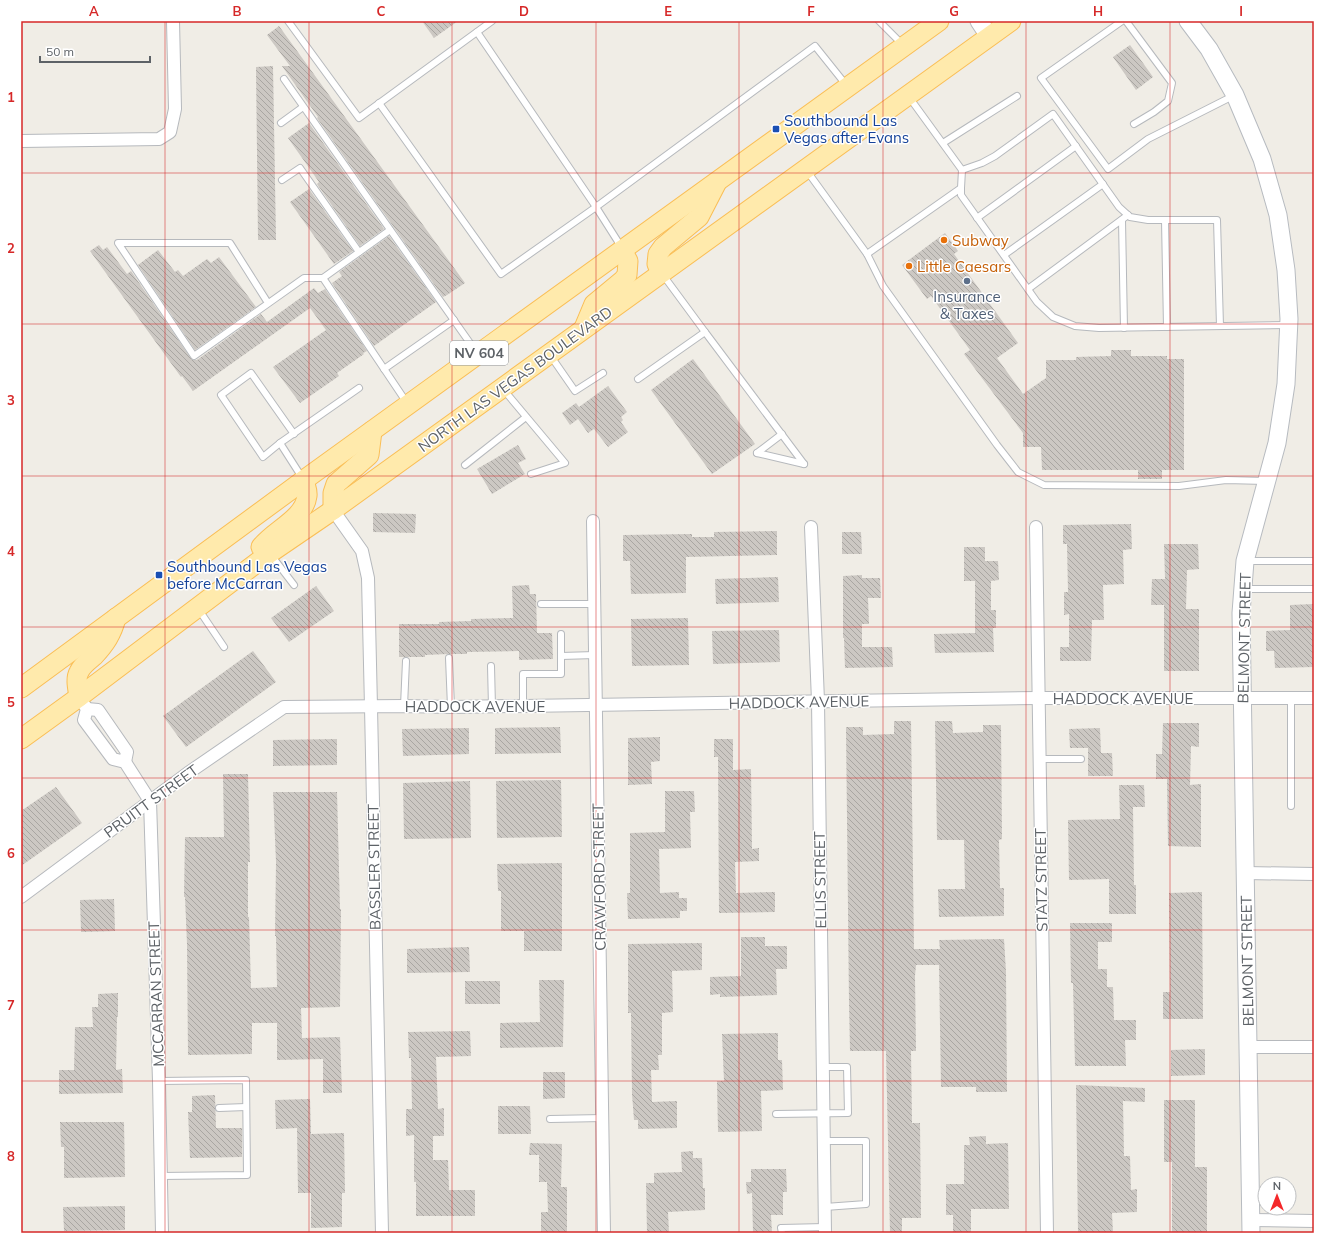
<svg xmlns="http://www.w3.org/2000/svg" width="1335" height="1254" font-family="Mulish,sans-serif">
<defs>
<pattern id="building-back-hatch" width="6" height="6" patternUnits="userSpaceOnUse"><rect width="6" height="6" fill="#ccc8c3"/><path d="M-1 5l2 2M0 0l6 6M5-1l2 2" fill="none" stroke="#a9a6a2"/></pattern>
</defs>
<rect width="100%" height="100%" fill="#f0ede6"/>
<g fill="url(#building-back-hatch)">
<polygon points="422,21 458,21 434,38"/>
<polygon points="279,26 465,283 447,295 443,297 317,118 318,117 282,66 290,66 267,35"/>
<polygon points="1130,45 1153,77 1136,90 1113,57"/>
<polygon points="273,66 276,240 258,240 256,67"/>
<polygon points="309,123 384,229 360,246 317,184 319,182 288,138"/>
<polygon points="309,189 353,251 334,264 290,202"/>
<polygon points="945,233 958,251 954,254 1018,343 997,358 1023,394 1046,378 1046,360 1076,360 1076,357 1111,356 1111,350 1131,350 1131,356 1167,356 1167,359 1184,359 1184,470 1162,470 1162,479 1138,479 1138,470 1042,470 1041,447 1023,447 1023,433 964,354 970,350 931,296 927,299 902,265"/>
<polygon points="389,236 436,302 374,346 332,283 342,276 339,272"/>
<polygon points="99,245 103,250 107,247 127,274 131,271 192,360 197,360 261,314 267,322 314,288 318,293 325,289 367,351 363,353 364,354 337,373 339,376 300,403 273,367 326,330 310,308 193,391 182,376 181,377 90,251"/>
<polygon points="158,250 175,272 178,270 183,276 207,259 211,263 219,257 256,307 195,350 138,265"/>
<polygon points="693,359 755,444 712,474 651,390"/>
<polygon points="608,386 627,412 621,417 623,420 621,422 628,432 608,447 594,429 588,433 578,419 570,425 562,413 576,403 579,407"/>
<polygon points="518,445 526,459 518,463 525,474 492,494 477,469"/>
<polygon points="373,513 416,514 415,533 373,532"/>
<polygon points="1131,524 1132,549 1123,550 1124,584 1103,585 1104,620 1092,620 1091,661 1060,661 1060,647 1069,647 1069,614 1064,615 1064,592 1068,592 1067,544 1063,544 1063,525"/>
<polygon points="777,531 777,555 686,557 686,593 631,594 630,561 623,561 623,535 692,534 692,537 714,537 714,532"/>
<polygon points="842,532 861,532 862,554 842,554"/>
<polygon points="1164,544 1198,544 1199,569 1187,570 1186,609 1199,609 1199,671 1164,671 1164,605 1151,605 1152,579 1165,579"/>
<polygon points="964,547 985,547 985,561 998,561 999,580 991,581 991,610 996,610 996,628 993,628 994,652 935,653 934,634 975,633 975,581 964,581"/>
<polygon points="862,575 862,578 880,578 881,598 868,598 869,624 862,624 862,647 892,647 893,667 845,668 844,638 843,638 843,576"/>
<polygon points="778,577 779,602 716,604 715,579"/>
<polygon points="529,585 530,594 536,594 537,633 552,633 553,659 519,660 519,651 467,652 467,654 448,654 425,655 425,657 399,657 399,624 439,624 439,622 471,621 471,619 513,618 512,586"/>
<polygon points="316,586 334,611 289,642 271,618"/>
<polygon points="1314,604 1314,667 1275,668 1274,651 1266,651 1266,631 1290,630 1290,605"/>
<polygon points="688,618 689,665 632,666 631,619"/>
<polygon points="779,630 780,662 713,664 712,631"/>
<polygon points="253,651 276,682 186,747 163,716"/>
<polygon points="894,721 911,721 914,949 940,949 939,940 1004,939 1006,972 1007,1092 976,1092 976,1087 941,1087 939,965 916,965 915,976 916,1051 911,1051 912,1123 920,1123 921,1218 902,1218 902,1233 890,1233 886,1051 850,1051 849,1002 846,727 863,727 863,735 894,734"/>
<polygon points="935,721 952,721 953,733 983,732 983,725 1001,725 1002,839 999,840 1000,888 1004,888 1004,916 939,917 938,889 965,889 964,840 937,840"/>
<polygon points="1163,723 1199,723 1199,747 1191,746 1190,785 1201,784 1201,847 1168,846 1167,779 1156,779 1156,754 1162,754"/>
<polygon points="560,727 561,753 495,754 495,728"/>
<polygon points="469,728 469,754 403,756 402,729"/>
<polygon points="1100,728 1101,753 1112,753 1113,776 1088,776 1088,748 1070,748 1069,729"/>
<polygon points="660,737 660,761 651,762 652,784 628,785 628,738"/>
<polygon points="337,739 337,765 273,766 273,740"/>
<polygon points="714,739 733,739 733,770 751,769 752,849 759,848 759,861 735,862 736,893 775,892 775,912 719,913 718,757 714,757"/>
<polygon points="223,774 248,774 250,862 248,862 248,917 249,917 251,988 277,987 276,936 275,936 276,862 273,792 337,792 340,909 341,909 340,1007 301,1008 302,1038 340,1037 342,1093 323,1093 323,1059 277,1060 277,1023 252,1023 252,1054 188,1055 187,944 185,897 184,897 185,837 224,837"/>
<polygon points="561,780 562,837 497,838 496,781"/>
<polygon points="470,781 471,838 404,839 403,783"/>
<polygon points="1119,785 1144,785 1145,807 1133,807 1134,885 1136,885 1136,914 1109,914 1109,879 1069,880 1068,820 1120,819"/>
<polygon points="56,787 82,823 21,866 21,811"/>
<polygon points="665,791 694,791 695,812 690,812 691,848 659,849 660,893 679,892 679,898 687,898 687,911 680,911 680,918 628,919 627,893 630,893 630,833 665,832"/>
<polygon points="562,863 562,951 524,951 524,931 501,931 501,891 498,891 497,864"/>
<polygon points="1202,892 1203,1019 1163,1019 1163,992 1170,992 1169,893"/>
<polygon points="114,899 115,931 81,932 80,900"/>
<polygon points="1070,923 1112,923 1112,942 1098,942 1098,969 1107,969 1107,987 1113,987 1114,1020 1136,1020 1136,1040 1125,1040 1126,1066 1075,1066 1073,983 1071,983"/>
<polygon points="741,937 765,937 765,946 787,946 787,969 776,969 777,995 720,997 720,994 710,995 710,977 741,976"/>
<polygon points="702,943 702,970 672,971 673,1012 662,1013 662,1055 658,1055 659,1070 651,1070 652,1102 677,1101 677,1128 638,1129 638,1120 634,1120 632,1094 631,1013 628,1013 628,944"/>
<polygon points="469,947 470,972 407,973 407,949"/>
<polygon points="539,980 564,980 563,1047 500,1048 500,1023 540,1022"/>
<rect x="465" y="981" width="35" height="23"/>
<polygon points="118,993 118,1017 117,1017 116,1070 122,1069 123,1093 59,1094 59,1070 74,1070 75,1027 93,1027 92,1007 98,1007 98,994"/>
<polygon points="470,1031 471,1056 436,1057 438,1109 444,1108 444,1136 433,1136 433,1160 448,1160 449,1190 475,1190 475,1216 416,1216 416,1182 414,1182 414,1135 406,1136 406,1109 412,1109 411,1058 409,1058 408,1032"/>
<polygon points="778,1033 778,1060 782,1060 783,1090 761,1091 762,1131 718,1132 717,1081 724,1081 722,1034"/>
<polygon points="1205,1049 1205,1075 1171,1076 1171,1050"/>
<polygon points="543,1072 565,1072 565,1098 543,1099"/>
<polygon points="1076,1085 1145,1088 1145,1102 1123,1101 1124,1156 1130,1156 1131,1190 1137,1189 1137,1212 1112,1213 1113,1233 1078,1233"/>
<polygon points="215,1095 216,1128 242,1128 242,1157 190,1158 188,1112 192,1112 192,1096"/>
<polygon points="310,1099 311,1134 344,1133 345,1193 342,1193 342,1227 311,1228 311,1193 298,1193 297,1128 276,1129 275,1100"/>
<polygon points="1164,1100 1195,1100 1195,1167 1207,1167 1207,1232 1172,1233 1172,1162 1164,1162"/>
<polygon points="498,1106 530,1106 531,1134 498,1134"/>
<polygon points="60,1122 124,1122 125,1177 64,1178 64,1147 61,1147"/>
<polygon points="986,1136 986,1144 1008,1143 1009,1209 971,1209 971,1233 953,1233 953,1215 946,1215 946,1184 964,1184 964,1145 970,1145 969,1137"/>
<polygon points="530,1143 562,1144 561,1187 567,1187 567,1233 541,1233 541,1212 548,1212 547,1182 539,1182 539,1155 529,1155"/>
<polygon points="693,1151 693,1158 702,1158 703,1188 705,1188 705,1210 668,1212 669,1233 647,1233 646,1183 654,1183 654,1173 682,1172 681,1152"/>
<polygon points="751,1169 786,1169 787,1192 783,1192 783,1215 771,1215 772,1233 753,1233 752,1193 747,1194 746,1182 751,1182"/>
<polygon points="125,1206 125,1230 64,1231 63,1207"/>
</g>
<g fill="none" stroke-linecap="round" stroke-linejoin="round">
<defs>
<g id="lane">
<polyline points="288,21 359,118 492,21"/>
<polyline points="879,21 903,45"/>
<polyline points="1122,21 1041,78 1108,169 1148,139 1233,96"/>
<polyline points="1126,21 1172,83 1168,101 1154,112 1134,124"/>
<polyline points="477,32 596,207 815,46 847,86"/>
<polyline points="284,79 477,353"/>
<polyline points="379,103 501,274 596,207 622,248"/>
<polyline points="281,123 303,107"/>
<polyline points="943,143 1017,96"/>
<polyline points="962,170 982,163 995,156 1053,114 1119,207 1130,217 1148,220 1217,220 1220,326"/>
<polyline points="807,171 867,254 883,286 997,445 1018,472 1044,485 1179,486 1226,480 1265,481"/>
<polyline points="282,180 300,168 359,252"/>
<polyline points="961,188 961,195 1037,302 1053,317 1075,326 1099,328 1287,325"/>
<polyline points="977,218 1076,146"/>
<polyline points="1122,220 1124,328"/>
<polyline points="1165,220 1167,327"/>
<polyline points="867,254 961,188 962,170 909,97"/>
<polyline points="1004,255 1103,184"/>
<polyline points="663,275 705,332"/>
<polyline points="323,278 407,403"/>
<polyline points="1028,289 1128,215"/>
<polyline points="268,303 230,243 118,243 194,356 304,278 323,278 390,230"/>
<polyline points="550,355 575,391 603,373"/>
<polyline points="384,369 454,320"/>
<polyline points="638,379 705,332 804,464"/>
<polyline points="503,389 565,463 531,474"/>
<polyline points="280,443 263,457 221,395 251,373 294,434"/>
<polyline points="757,453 804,464"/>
<polyline points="757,453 782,434"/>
<polyline points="465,465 526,417"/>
<polyline points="303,479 280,443 359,388"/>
<polyline points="271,555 294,585"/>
<polyline points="1247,561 1314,561"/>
<polyline points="1243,589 1314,589"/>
<polyline points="541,604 594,604"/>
<polyline points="199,610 224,647"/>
<polyline points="561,656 595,655"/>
<polyline points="449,658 451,707"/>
<polyline points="491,666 492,707"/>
<polyline points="1291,698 1291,806"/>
<polyline points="404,706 406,661"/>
<polyline points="523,706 523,674 561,674 561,634"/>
<polyline points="1039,759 1081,759"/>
<polyline points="159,1081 246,1080 247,1175 161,1176"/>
<polyline points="219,1108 246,1107"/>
<polyline points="776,1114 848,1113 847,1067 823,1067"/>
<polyline points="550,1119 603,1118"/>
<polyline points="824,1141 866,1141 866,1204 825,1207"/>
<polyline points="782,1233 781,1228 825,1227"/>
</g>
<g id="street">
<polyline points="21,141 159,139 170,132 175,109 173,21"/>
<polyline points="333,510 362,551 368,578 371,707 382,1233"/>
<polyline points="593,521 604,1233"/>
<polyline points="811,527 818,701 825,1233"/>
<polyline points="1036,527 1047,1233"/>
<polyline points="79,697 87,709 84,720 113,759 125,762 150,801 159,1081 162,1233"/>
<polyline points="87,709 98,710 127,752 125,762"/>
<polyline points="1246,873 1314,874"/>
<polyline points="21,897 188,773 284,707 404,706 451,707 1038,698 1314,698"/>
<polyline points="1248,1047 1314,1047"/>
<polyline points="1250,1220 1314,1221"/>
</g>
<g id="secondary">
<polyline points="979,21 989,36"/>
<polyline points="1188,21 1209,49 1235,95 1262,159 1278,215 1286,270 1289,319 1286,384 1277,443 1245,561 1241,613 1251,1233"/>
</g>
<g id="primary">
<polyline points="661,273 657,264 658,254 663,247 699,217 716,184"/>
<polyline points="584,328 594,304 623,280 627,275 628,261 622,250"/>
<polyline points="333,510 333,493 336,484 369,455 372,431"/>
<path d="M261 547C274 530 304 519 307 496 308 491 305 485 304 480"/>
<polyline points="21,688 304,480 939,21"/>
<path d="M79 697C78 689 75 679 79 672 82 665 88 661 94 656 105 644 112 634 116 618"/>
<polyline points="21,739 79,697 267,555 333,510 1011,21"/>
</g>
</defs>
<use href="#lane" stroke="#b6b9bd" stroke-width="8"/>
<use href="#street" stroke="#b6b9bd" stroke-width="14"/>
<use href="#secondary" stroke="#b7bbc0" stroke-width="19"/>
<use href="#primary" stroke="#fabe55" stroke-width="21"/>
<use href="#lane" stroke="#fff" stroke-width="6"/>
<use href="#street" stroke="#fff" stroke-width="12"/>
<use href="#secondary" stroke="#fff" stroke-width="17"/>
<use href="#primary" stroke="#ffeaac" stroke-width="19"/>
</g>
<path fill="none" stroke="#d62828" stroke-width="1" stroke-opacity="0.55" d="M165 21V1233M309 21V1233M452 21V1233M596 21V1233M739 21V1233M883 21V1233M1026 21V1233M1170 21V1233M21 173H1314M21 324H1314M21 476H1314M21 627H1314M21 778H1314M21 930H1314M21 1081H1314"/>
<g fill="#1a4fb4" stroke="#fff" stroke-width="1.5">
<rect x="772" y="125" width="8" height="8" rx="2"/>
<rect x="155" y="571" width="8" height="8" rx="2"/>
</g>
<g fill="#e8710a" stroke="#fff" stroke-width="1.5">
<circle cx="944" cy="240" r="4"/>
<circle cx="909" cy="266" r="4"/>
</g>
<circle fill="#5c6f8a" stroke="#fff" stroke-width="1.5" cx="967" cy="281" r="4"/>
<g text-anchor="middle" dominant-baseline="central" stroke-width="3" stroke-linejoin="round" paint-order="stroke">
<rect fill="#fff" stroke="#8e9195" stroke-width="1" x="450" y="341" width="58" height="24" rx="3"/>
<g font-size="14" font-weight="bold" fill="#5d6267">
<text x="479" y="353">NV 604</text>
</g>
<g font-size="15" fill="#164399" stroke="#fff" text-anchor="start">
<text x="784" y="120">Southbound Las<tspan x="784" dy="17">Vegas after Evans</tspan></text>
<text x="167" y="566">Southbound Las Vegas<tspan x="167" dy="17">before McCarran</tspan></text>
</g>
<g font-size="15" fill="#c56008" stroke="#fff" text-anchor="start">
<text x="952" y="240">Subway</text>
<text x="917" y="266">Little Caesars</text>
</g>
<g font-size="15" fill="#4e5e75" stroke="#fff">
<text x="967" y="296">Insurance<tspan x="967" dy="17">&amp; Taxes</tspan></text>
</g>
<g font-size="15" fill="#5d6267" stroke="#fff">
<text transform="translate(515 379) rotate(-36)">NORTH LAS VEGAS BOULEVARD</text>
<text transform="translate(1244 638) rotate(-89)">BELMONT STREET</text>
<text x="1123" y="698">HADDOCK AVENUE</text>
<text transform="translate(799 702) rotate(-1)">HADDOCK AVENUE</text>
<text x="475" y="706">HADDOCK AVENUE</text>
<text transform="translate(151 801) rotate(-36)">PRUITT STREET</text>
<text transform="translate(374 867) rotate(-91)">BASSLER STREET</text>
<text transform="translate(599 877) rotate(-91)">CRAWFORD STREET</text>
<text transform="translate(820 880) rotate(-91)">ELLIS STREET</text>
<text transform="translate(1041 880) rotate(-91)">STATZ STREET</text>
<text transform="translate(1247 961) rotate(-91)">BELMONT STREET</text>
<text transform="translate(156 994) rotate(-92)">MCCARRAN STREET</text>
</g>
</g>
<rect width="1335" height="1254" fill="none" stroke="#ffffff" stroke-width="44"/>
<g transform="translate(1277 1196)"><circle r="19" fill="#ffffff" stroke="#bec0c2"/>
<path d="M0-3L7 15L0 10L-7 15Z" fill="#f4282a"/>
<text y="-6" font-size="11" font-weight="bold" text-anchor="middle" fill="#5d6267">N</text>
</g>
<path d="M40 56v6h110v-6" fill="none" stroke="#5d6267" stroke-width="2"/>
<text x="46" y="56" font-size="12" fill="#5d6267" stroke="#ffffff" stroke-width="3" paint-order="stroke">50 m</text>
<rect x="22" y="22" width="1291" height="1210" fill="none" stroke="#d62828" stroke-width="1.5"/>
<g font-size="13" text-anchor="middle" font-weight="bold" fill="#d62828">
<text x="94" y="16">A</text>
<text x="237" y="16">B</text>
<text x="381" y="16">C</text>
<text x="524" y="16">D</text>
<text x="668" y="16">E</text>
<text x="811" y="16">F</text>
<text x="954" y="16">G</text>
<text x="1098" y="16">H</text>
<text x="1241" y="16">I</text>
<text x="11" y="102">1</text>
<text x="11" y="253">2</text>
<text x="11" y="405">3</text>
<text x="11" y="556">4</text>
<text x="11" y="707">5</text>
<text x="11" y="858">6</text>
<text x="11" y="1010">7</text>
<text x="11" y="1161">8</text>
</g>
</svg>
